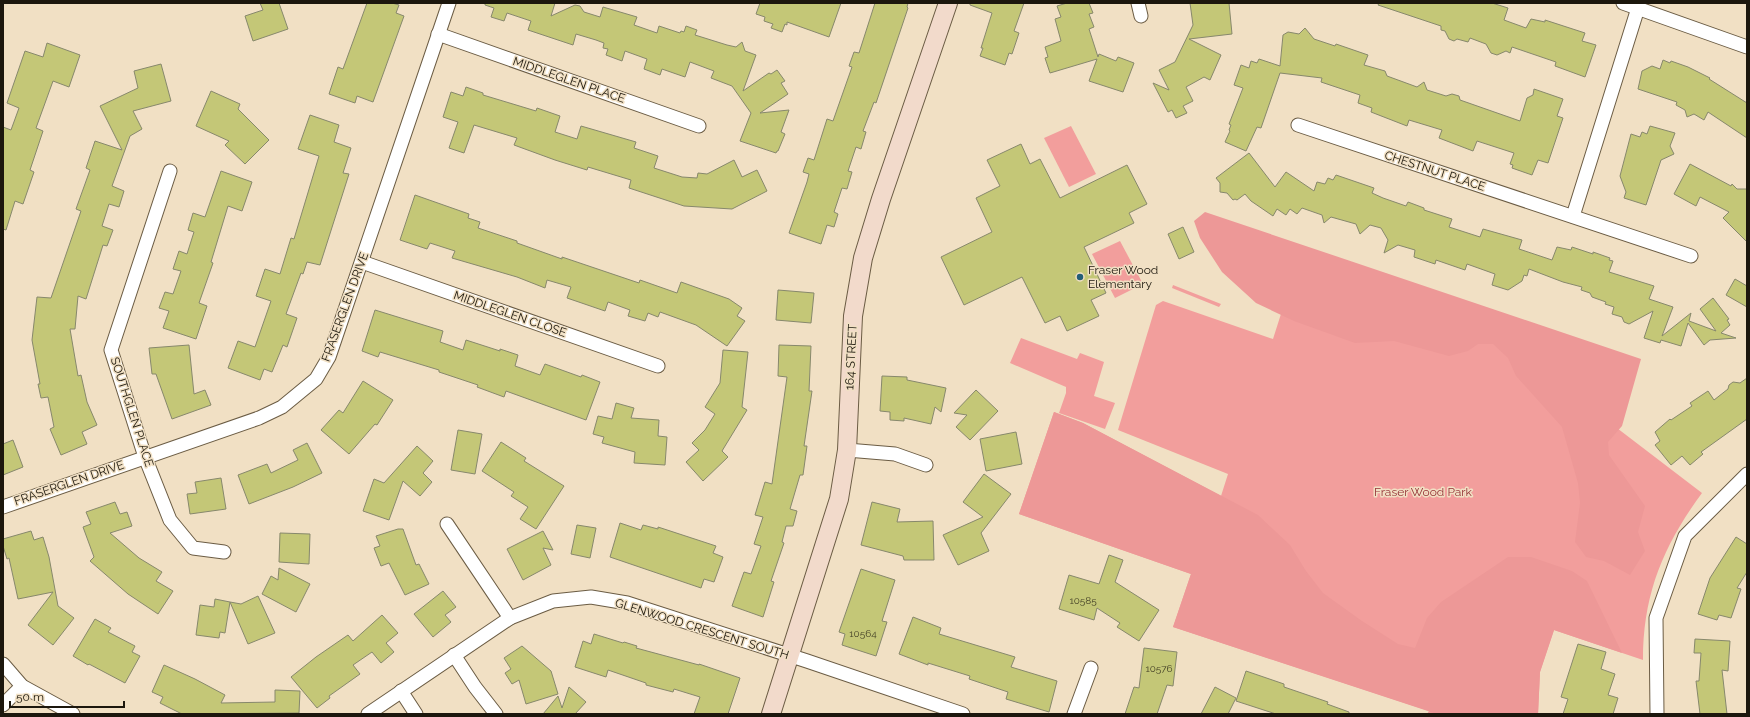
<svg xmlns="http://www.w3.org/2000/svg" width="1750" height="717" font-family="Raleway,sans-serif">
<rect width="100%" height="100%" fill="#f1e0c4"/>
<g fill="#f29e9c">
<polygon points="1071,126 1096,174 1069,187 1044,138"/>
<polygon points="1120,241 1143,284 1115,298 1092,254"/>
<path d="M1301 251 1631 360 1613 425 1702 493C1663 546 1643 594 1643 660L1554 630 1540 672 1538 714H1427L1429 711 1173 627 1191 574 1019 514 1054 412 1083 423 1221 496 1228 474 1118 430 1156 305 1163 301 1273 339Z"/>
<polygon points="1173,285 1221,304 1219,307 1172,288"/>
<polygon points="1021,338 1077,359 1080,353 1104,362 1094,396 1115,403 1105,429 1059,413 1066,393 1066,387 1010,363"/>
</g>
<g fill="#ed9897">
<polygon points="1205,212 1641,359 1622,426 1608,442 1609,455 1645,506 1638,532 1645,551 1630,575 1604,561 1586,557 1575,542 1580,503 1578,483 1562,427 1516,376 1508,358 1493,344 1478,344 1468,351 1449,356 1394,341 1355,343 1294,321 1256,303 1222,272 1200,238 1194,221"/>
<polygon points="1054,412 1083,423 1258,515 1290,545 1306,571 1323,593 1362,621 1398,644 1415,648 1427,618 1441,602 1508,557 1531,557 1572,571 1587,581 1622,653 1554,630 1540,672 1538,714 1437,714 1173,627 1191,574 1019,514"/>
</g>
<g fill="#c4c777" stroke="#87886c">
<polygon points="260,3 279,3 288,29 253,41 245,16 263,10"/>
<polygon points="367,3 392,3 399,5 396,13 404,16 373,102 357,96 355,103 329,94 338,67 343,69"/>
<polygon points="485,3 555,3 551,16 575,5 580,6 584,12 600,17 603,7 637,17 634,25 657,33 659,26 680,33 681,31 684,32 686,26 697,30 695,35 727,45 736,47 742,42 745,51 756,55 743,91 769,73 771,74 777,70 785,81 781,83 788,94 760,113 789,110 781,132 785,134 778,151 777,151 776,153 740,141 751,113 732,86 711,78 714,71 690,62 685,77 662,69 660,75 644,69 647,59 625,51 622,61 606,55 608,49 603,48 604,43 596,40 576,34 573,45 528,30 531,21 507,13 504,21 491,17 494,8 485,5"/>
<polygon points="760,3 841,3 829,37 787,22 787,25 785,24 782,32 771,28 773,24 764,21 765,17 756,14"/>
<polygon points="875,3 908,3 907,7 908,8 876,103 874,102 863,131 866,132 861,149 856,147 848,171 852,172 847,189 842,188 834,212 838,214 834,227 827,225 821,244 789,233 807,182 809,174 803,172 808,158 814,160 827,119 833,121 852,67 849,66 854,52 859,53"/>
<polygon points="970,3 1024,3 1014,31 1019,33 1012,54 1009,53 1005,65 980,56 983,48 981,48 992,13 970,5"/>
<polygon points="1067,3 1089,3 1093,13 1089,14 1094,27 1089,29 1098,57 1099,54 1116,61 1118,57 1134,63 1123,92 1089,81 1097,59 1050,73 1045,58 1048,57 1045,47 1061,41 1055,19 1061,17 1057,6"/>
<polygon points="1190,3 1229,3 1232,34 1189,39 1221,55 1210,80 1204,77 1186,87 1193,101 1183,106 1187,113 1176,118 1172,110 1168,112 1153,83 1169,90 1159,70 1175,62 1193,25"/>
<polygon points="1379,3 1492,3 1508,8 1504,20 1526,28 1531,19 1545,22 1545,20 1585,33 1582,41 1596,45 1585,77 1555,66 1556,62 1512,47 1510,53 1506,51 1497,55 1491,53 1486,44 1470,38 1468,42 1457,39 1454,41 1449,39 1445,31 1441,30 1441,26 1378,5"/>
<polygon points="1305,28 1314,39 1335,46 1336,44 1368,55 1364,65 1385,71 1387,76 1417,87 1424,82 1427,90 1446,96 1452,94 1459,96 1460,100 1520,121 1527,98 1533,95 1534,89 1563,99 1557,116 1563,118 1548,163 1538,160 1532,175 1512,168 1513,165 1510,164 1514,153 1477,141 1473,151 1439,138 1442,130 1409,120 1407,126 1371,112 1372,108 1358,103 1360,95 1321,82 1322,78 1280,73 1261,128 1257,127 1246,151 1225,142 1230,131 1229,130 1231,125 1229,124 1243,88 1234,85 1241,65 1249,68 1251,61 1257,63 1259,59 1280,66 1283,35 1288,32 1299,34"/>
<polygon points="47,43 80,55 69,87 53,81 36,128 43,131 30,170 34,172 23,204 15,201 6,230 3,229 3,127 11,130 19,108 7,103 25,51 43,57"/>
<polygon points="1663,60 1670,63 1671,61 1688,67 1710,78 1709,79 1747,103 1747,138 1708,112 1704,120 1694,114 1687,117 1685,110 1676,105 1677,102 1638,89 1642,71 1652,66 1660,69"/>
<polygon points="161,64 171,101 133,111 142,129 130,136 112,186 124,191 119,207 109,204 102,226 113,230 107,246 103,245 86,299 78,296 75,329 70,329 78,376 81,375 87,402 97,425 82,432 87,444 61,455 50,429 54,427 48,397 41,398 38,384 40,384 32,340 37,297 51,298 81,211 76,209 90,170 86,168 95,141 122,150 100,106 138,88 134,71"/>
<polygon points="466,87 483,93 483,95 536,111 537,108 560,116 555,132 577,139 581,126 636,142 634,148 658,156 654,168 682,177 697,178 698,173 707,174 734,160 742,177 757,170 767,191 732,209 684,206 629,188 631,180 588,167 587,170 555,160 514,145 517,138 474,125 464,153 449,148 458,122 443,117 451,92 463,96"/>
<polygon points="211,91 240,104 238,109 269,140 245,164 225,145 229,141 196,126"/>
<polygon points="310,115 339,125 334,142 351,148 343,173 349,174 320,265 307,262 303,274 301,273 286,314 297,318 287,347 283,345 272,372 264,369 260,380 228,368 238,341 255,347 271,301 256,296 265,269 280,274 291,238 294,239 319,156 298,149"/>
<polygon points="1650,126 1675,133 1670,146 1674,154 1661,160 1646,205 1624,198 1626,192 1620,176 1631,134 1640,137 1642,132 1647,134"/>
<polygon points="1021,144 1030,164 1040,159 1060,198 1127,165 1147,204 1129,213 1134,223 1084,247 1106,293 1091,300 1099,316 1067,331 1060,316 1045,323 1022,277 964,305 941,257 992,232 976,198 1000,186 987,160"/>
<polygon points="1249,153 1275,187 1286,172 1314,191 1317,182 1325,184 1328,178 1333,180 1336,175 1374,188 1372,193 1383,198 1406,206 1408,202 1424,208 1424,210 1452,219 1449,227 1480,237 1483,229 1522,240 1519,249 1552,260 1557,247 1571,250 1572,247 1593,254 1593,252 1610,258 1609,260 1613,261 1609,272 1654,286 1649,299 1673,307 1662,336 1691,313 1689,321 1716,331 1700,309 1713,298 1729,319 1727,320 1730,325 1721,333 1736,338 1710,340 1704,345 1688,323 1681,346 1661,340 1660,343 1644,338 1653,311 1629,324 1624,322 1622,317 1612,314 1614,307 1605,304 1606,302 1592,297 1590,293 1581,290 1582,287 1563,282 1529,269 1527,276 1524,275 1522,281 1508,290 1492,285 1495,274 1467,264 1465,270 1436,260 1435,264 1414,257 1415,250 1398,245 1384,253 1388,240 1381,228 1370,225 1360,234 1356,224 1331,217 1324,223 1322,215 1302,208 1297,214 1290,209 1286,215 1277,209 1273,216 1251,201 1245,194 1237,200 1235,199 1233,200 1227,193 1220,192 1220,183 1216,178"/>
<polygon points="1690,164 1731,186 1732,184 1737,189 1747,189 1747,242 1723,218 1729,212 1700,197 1696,206 1674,194"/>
<polygon points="221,171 252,182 242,211 228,206 211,262 213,263 199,303 207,306 196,339 163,328 169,311 159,308 165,292 173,294 181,271 173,269 179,251 187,254 194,232 188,230 193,213 205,217"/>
<polygon points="415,195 469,214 468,218 480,222 478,228 517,241 517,243 562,259 562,257 639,283 640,280 677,293 681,282 729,299 742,308 737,316 745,321 727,346 696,325 660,312 658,317 648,313 645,321 628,316 630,310 608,302 605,311 567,298 571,287 547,280 545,288 517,277 452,258 455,251 430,243 427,249 400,240"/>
<polygon points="1183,227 1194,252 1179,259 1168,234"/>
<polygon points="1735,279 1747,286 1747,307 1726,295"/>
<polygon points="778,290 814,293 811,323 776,320"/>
<polygon points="375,310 443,331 440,342 463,350 466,340 500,351 500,349 518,355 515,366 540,375 545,364 581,377 582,375 600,382 586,420 506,391 504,397 477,387 478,385 439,372 439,370 380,352 378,357 362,351"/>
<polygon points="189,345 194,394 205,390 211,405 172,419 156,374 152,374 149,348"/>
<polygon points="779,345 811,346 809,391 812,391 804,446 807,446 803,475 800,475 790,509 797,511 793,526 786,526 782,542 784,543 771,581 774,582 763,617 732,606 744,572 751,574 761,546 754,544 763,517 755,515 765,482 772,484 787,377 778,376"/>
<polygon points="723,350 748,352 742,407 747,410 722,451 728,457 703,481 686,462 699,450 692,443 705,430 715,414 705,407 720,383"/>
<polygon points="882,376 907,377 907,380 946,388 941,412 935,407 931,424 904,418 904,421 890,420 890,412 880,411"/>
<polygon points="1747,378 1747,419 1701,452 1703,454 1690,465 1682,456 1671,465 1655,445 1660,441 1655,432 1670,419 1671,420 1692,406 1690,403 1708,391 1714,400 1728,389 1729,385 1733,382 1740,383"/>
<polygon points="363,381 393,400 377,425 375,424 349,454 321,430 339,410 343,413"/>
<polygon points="976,390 998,411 970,440 956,427 967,415 954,413"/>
<polygon points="616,403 634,408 631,418 659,420 658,436 667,437 665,465 634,463 635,452 602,443 604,437 593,434 598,416 612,419"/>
<polygon points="458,430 482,434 475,474 451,470"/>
<polygon points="1016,432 1022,464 986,471 980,439"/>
<polygon points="13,440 23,467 3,475 3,444"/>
<polygon points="501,442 526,458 524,461 564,486 536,529 520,519 528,507 511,496 514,492 482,471"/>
<polygon points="307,443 322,473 293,487 249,504 238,475 267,464 271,473 298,460 293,450"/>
<polygon points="417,446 433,461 423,473 432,482 420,496 403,481 389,520 363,511 374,479 384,483"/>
<polygon points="984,474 1011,494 981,533 989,551 958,565 943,535 983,517 963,502"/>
<polygon points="221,478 226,509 190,514 187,494 197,493 195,482"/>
<polygon points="115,502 120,514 127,512 132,526 110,533 139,558 162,572 156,581 173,591 158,614 128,594 90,561 94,557 83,527 91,524 86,512"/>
<polygon points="872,502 900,509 897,522 933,521 934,560 904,560 903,556 861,545"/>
<polygon points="620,523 641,530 643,525 658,529 658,527 716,546 713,553 723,557 714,582 704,579 701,588 610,557"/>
<polygon points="577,525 596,528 590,558 571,554"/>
<polygon points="398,529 403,529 416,565 419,564 429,584 405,595 389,563 381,566 374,548 380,546 376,536"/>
<polygon points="31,531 34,540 43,537 49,557 58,606 74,618 53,645 28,625 53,592 18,599 9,558 7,559 3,546 3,539"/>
<polygon points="543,531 553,550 543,548 551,565 523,580 507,549"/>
<polygon points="280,533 310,534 309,564 279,562"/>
<polygon points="1736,537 1747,544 1747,572 1737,588 1741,589 1731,618 1719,615 1717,620 1698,614 1710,578"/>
<polygon points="1109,555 1123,560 1115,582 1159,610 1139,641 1117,627 1120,623 1097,608 1094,620 1059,609 1069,575 1099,584"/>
<polygon points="279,568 310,584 296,612 262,594 271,576 278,580"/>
<polygon points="861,569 895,580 882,621 887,622 876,656 842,645 845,634 839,632"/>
<polygon points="443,591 456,607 445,615 451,622 433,637 414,614"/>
<polygon points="258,596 275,633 248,644 230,602 241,604"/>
<polygon points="215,599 230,602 225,633 220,632 219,638 196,635 200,605 214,607"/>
<polygon points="382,615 398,633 386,643 394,652 381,663 372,652 353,665 360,674 329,696 330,698 317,708 291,677 316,657 348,635 353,641"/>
<polygon points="913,617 941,628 939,634 1015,657 1011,667 1057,681 1049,712 1006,699 1008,692 969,679 970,676 928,663 928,665 899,654"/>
<polygon points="95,619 111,628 108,632 135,646 132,652 140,656 125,683 89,664 88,665 73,656"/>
<polygon points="594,634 623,643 624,642 637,646 636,648 699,665 699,664 740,678 728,714 694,714 700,697 674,689 673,692 646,685 646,683 608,670 606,677 575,667 583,641 591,644"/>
<polygon points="1695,639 1730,641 1728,671 1722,670 1727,714 1700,714 1696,681 1699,681 1701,653 1694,653"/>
<polygon points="1578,644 1606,652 1601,669 1615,674 1608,695 1618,698 1613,714 1563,714 1568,699 1561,697"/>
<polygon points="522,646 551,671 558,694 526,704 519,680 512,684 505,673 511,669 504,658"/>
<polygon points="1144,648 1177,652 1173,686 1167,685 1157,714 1125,714 1134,687 1139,688"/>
<polygon points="164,665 195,679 225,695 221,703 275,702 275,690 300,691 299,713 182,714 160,703 163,697 152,692"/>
<polygon points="1246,671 1284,684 1284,687 1328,702 1327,704 1349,712 1349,714 1276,714 1236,701"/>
<polygon points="569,687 586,702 575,714 543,714 558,696 562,708"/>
<polygon points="1215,687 1236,698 1228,714 1201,714"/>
</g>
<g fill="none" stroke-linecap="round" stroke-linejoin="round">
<defs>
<g id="street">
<polyline points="1138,3 1141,16"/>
<polyline points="1623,3 1747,47"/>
<polyline points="438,34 699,126"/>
<polyline points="1298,125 1691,256"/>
<polyline points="170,171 111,350 145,457 170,520 193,548 224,552"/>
<polyline points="1573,216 1638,8"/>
<polyline points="362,262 658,366"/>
<polyline points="847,450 895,454 926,465"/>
<polyline points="3,507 259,418 282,407 316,379 329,357 449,3"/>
<polyline points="447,524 510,618"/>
<polyline points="454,655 475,687 496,714"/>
<polyline points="3,664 22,686 73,714"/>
<polyline points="401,691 416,714"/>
<polyline points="3,705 22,686"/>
<polyline points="368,714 510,618 553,601 591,597 627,603 807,661 963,714"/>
<polyline points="1074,714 1091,668"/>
<polyline points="1657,714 1656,618 1685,536 1747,474"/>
</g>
<polyline id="secondary" points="771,714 839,499 847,450 853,316 863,258 881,199 948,3"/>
</defs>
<use href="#street" stroke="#6b5c44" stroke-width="15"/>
<use href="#secondary" stroke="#6b5c44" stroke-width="20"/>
<use href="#street" stroke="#fff" stroke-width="13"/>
<use href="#secondary" stroke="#f2dacb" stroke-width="18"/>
</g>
<circle fill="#245e77" stroke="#f1e0c4" stroke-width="1.5" cx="1080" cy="277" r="4"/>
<g text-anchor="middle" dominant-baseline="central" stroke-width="3" stroke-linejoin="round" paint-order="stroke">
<g font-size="10" fill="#464328">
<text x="1083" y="600">10585</text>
<text x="863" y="633">10564</text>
<text x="1159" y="668">10576</text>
</g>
<g font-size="12" fill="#1c170d" stroke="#f1e0c4">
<text transform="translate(569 80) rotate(19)">MIDDLEGLEN PLACE</text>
<text transform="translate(1435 171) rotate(18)">CHESTNUT PLACE</text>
<text transform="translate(345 307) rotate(-70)">FRASERGLEN DRIVE</text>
<text transform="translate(510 314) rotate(19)">MIDDLEGLEN CLOSE</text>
<text transform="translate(851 357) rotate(-87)">164 STREET</text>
<text transform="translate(132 412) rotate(72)">SOUTHGLEN PLACE</text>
<text transform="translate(69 483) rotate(-19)">FRASERGLEN DRIVE</text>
<text transform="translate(702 629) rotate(17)">GLENWOOD CRESCENT SOUTH</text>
</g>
<g font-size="12" fill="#1c170d" stroke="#f1e0c4" text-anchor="start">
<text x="1088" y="270">Fraser Wood<tspan x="1088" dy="14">Elementary</tspan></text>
</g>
<g font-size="12" fill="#943136" stroke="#f1e0c4">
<text x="1423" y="492">Fraser Wood Park</text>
</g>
</g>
<rect width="1750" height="717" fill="none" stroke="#1c170d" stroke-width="8"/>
<path d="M10 701v6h114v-6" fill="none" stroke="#1c170d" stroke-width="2"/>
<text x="16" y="701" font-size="12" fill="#1c170d" stroke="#f1e0c4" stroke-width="3" paint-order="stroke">50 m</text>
</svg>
